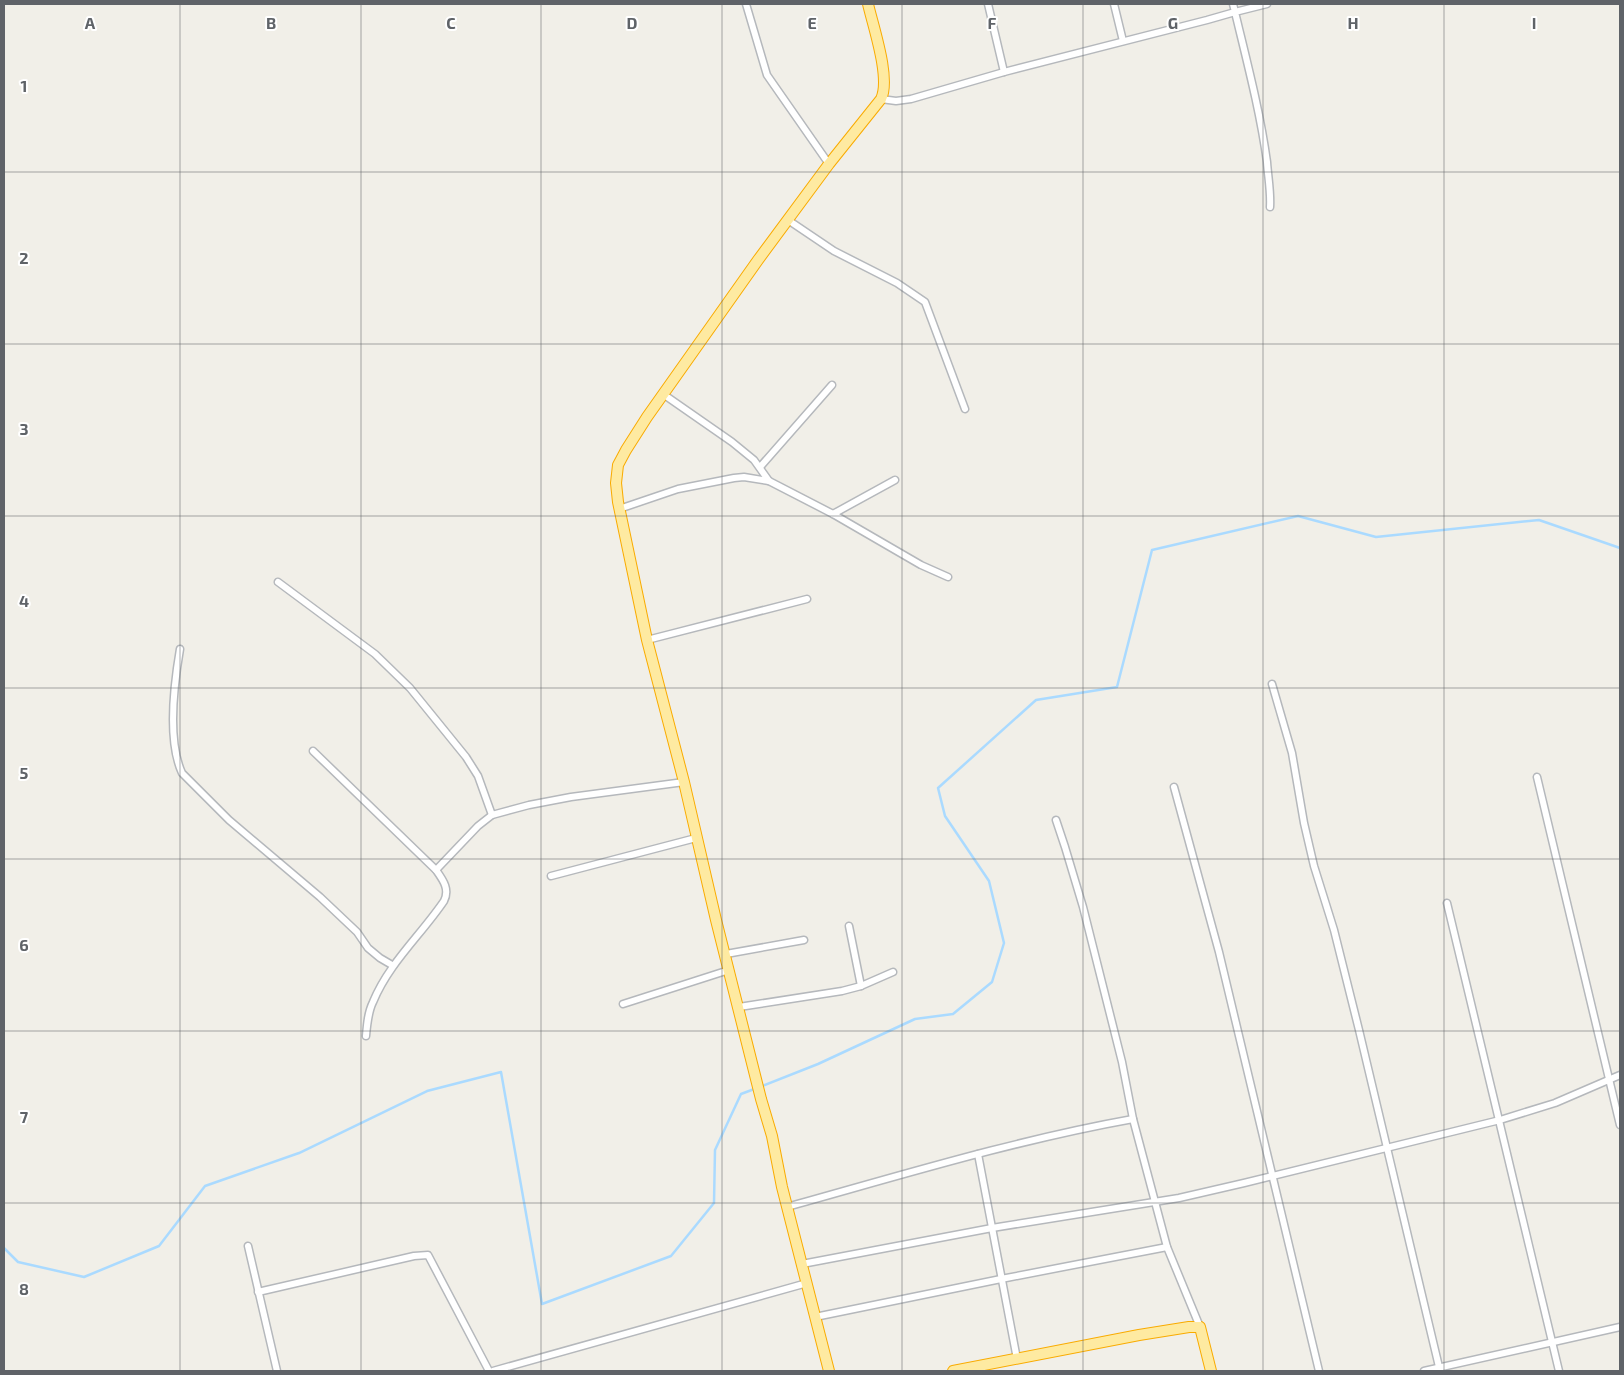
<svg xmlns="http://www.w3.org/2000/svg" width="1624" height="1375" font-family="'Exo 2',sans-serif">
<rect width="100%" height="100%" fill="#f1efe8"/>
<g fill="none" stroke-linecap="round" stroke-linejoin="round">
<g stroke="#aadaff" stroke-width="2.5">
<polyline points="762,1086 818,1064 915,1019 953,1014 992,982 1004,943 989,881 945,816 938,788 1036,700 1117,687 1152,550 1298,516 1376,537 1539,520 1620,548"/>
<polyline points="4,1248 18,1262 84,1277 159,1246 205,1186 299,1153 427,1091 501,1072 542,1304 671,1256 714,1203 715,1150 741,1094 757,1088"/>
</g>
<defs>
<g id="minor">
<polyline points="746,4 767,75 829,164"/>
<polyline points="988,4 1004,72"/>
<polyline points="1114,4 1123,41"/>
<path d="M1267 4 1235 12C1247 62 1260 111 1267 162 1268 177 1271 192 1270 207"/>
<polyline points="881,99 896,101 911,99 1004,72 1207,20 1235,12 1233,4"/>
<polyline points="788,220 834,251 897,283 925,302 965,409"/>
<polyline points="663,394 732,442 754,460 769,481 833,514 921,565 948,577"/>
<polyline points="760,467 832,385"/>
<polyline points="619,509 678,489 734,478 744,477 769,481"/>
<polyline points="833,514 895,480"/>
<polyline points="278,582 375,654 410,688 466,757 478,776 492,815"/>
<polyline points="647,640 807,599"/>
<path d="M180 649C174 684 167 740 182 773L229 820 320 897 357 932 368 948 380 958 392 965"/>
<polyline points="1272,684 1292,753 1304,823 1314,866 1334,930 1359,1030 1440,1371"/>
<path d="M313 751 436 870C443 880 450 889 444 901 421 935 389 963 373 1002 368 1012 367 1024 366 1036"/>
<polyline points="1537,777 1620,1125"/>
<polyline points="1174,787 1219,952 1319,1371"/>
<polyline points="1056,820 1065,847 1083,907 1122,1062 1133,1119 1167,1247 1200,1327"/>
<polyline points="436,870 478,826 492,815 529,805 571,797 684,782"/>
<polyline points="551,876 696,838"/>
<polyline points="1447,903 1559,1371"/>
<polyline points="849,926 861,986"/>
<polyline points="726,954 804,940"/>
<polyline points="623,1004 729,970"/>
<polyline points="739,1007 842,991 861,986 893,972"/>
<polyline points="978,1154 1017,1359"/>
<path d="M787 1207C902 1175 1016 1140 1133 1119"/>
<polyline points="248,1246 277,1371"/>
<polyline points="802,1264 992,1228 1179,1198 1244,1183 1500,1120 1555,1103 1620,1075"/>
<polyline points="258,1292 414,1256 428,1255 489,1371"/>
<polyline points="815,1317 1001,1279 1167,1247"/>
<polyline points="493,1371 807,1283"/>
<polyline points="1424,1371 1620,1327"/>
</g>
<g id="trunk">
<path d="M829 1371 782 1187 772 1136 761 1099 716 920 684 782 647 640 618 502 616 483 618 465 626 450 647 417 758 260 829 164 881 99C891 78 873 26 868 4"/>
<polyline points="953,1371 1139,1335 1189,1327 1200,1327 1211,1371"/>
</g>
</defs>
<use href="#minor" stroke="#b5b8bc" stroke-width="9"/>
<use href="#trunk" stroke="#f9ab00" stroke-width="12"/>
<use href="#minor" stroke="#fff" stroke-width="6"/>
<use href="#trunk" stroke="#feeaa1" stroke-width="10"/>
</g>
<path fill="none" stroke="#5f6368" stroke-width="1" stroke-opacity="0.55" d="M180 4V1371M361 4V1371M541 4V1371M722 4V1371M902 4V1371M1083 4V1371M1263 4V1371M1444 4V1371M4 172H1620M4 344H1620M4 516H1620M4 688H1620M4 859H1620M4 1031H1620M4 1203H1620"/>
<g font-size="16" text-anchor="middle" font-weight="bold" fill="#5f6368" stroke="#fff" stroke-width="4" stroke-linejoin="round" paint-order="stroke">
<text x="90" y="29">A</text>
<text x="271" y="29">B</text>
<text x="451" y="29">C</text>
<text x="632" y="29">D</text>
<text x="812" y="29">E</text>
<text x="992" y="29">F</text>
<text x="1173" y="29">G</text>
<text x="1353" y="29">H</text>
<text x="1534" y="29">I</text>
<text x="24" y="92">1</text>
<text x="24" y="264">2</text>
<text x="24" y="435">3</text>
<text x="24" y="607">4</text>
<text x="24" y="779">5</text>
<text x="24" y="951">6</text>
<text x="24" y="1123">7</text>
<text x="24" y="1295">8</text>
</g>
<rect width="1624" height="1375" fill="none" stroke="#5f6368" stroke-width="10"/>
</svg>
